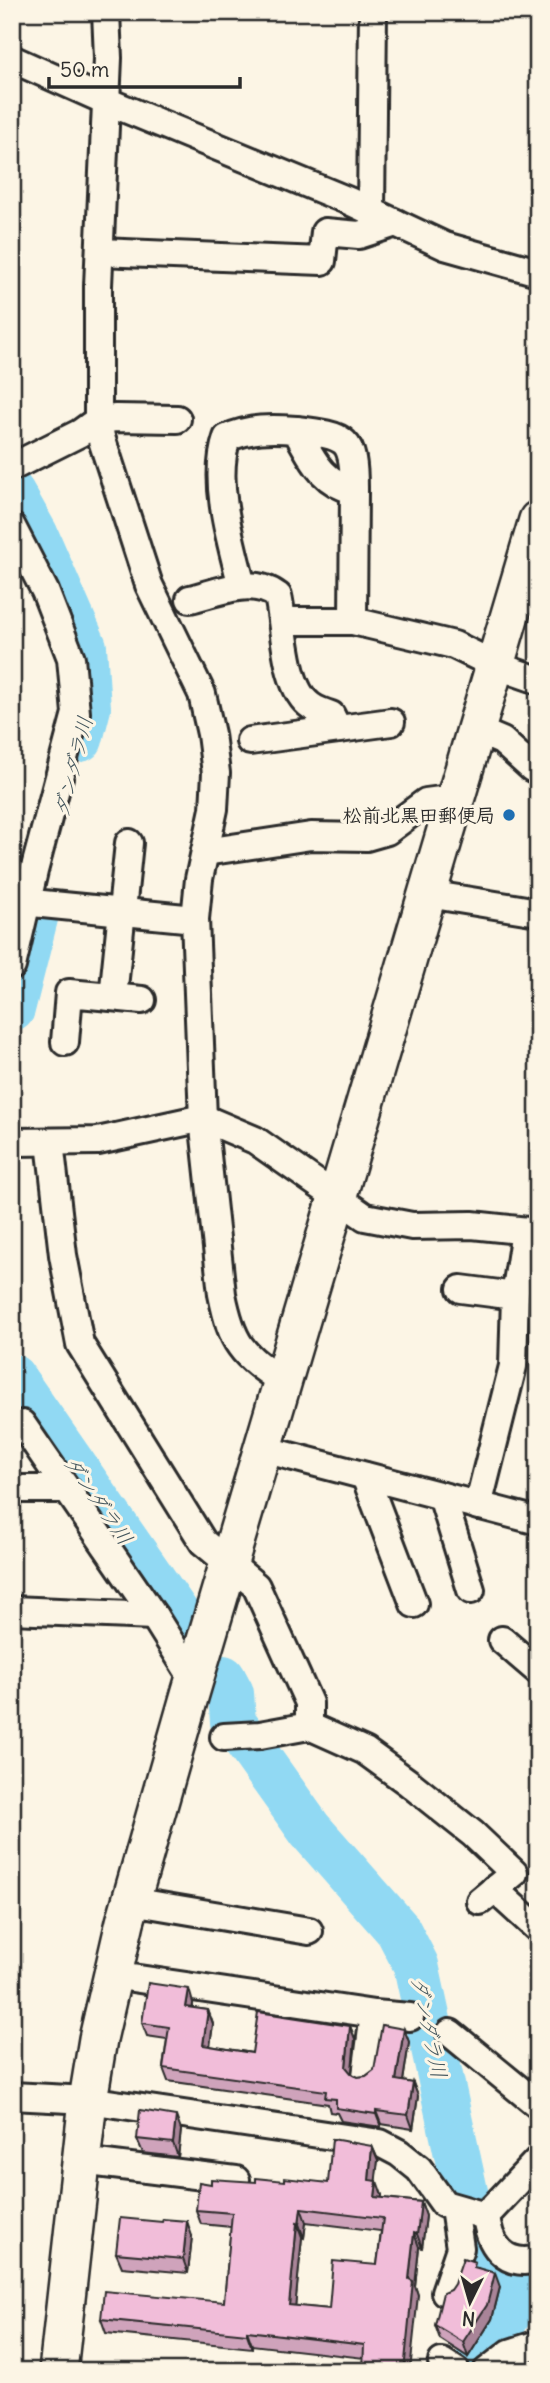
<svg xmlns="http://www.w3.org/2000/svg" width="550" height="2383" font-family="Delius,'Klee One',sans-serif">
<rect width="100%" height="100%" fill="#fcf5e5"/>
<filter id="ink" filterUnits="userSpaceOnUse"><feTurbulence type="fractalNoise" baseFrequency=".0143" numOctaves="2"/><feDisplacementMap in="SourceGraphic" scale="14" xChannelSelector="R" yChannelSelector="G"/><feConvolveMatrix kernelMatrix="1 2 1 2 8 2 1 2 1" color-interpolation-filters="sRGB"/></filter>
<g filter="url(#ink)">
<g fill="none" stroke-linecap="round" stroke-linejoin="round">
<g stroke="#91d9f3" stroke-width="46">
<polyline points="12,493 35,534 84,647 88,708 80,739"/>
<polyline points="12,1009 36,914"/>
<polyline points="12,1377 183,1623"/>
<polyline points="223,1678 231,1693 233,1722 310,1830 398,1930 416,1965 477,2247 529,2282 538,2274"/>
<polyline points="472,2371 529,2282"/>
</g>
<defs>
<g id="street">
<path d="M106 12 108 58 98 286V420L101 437 149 585 202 694 211 734 216 773 214 809 199 879 195 919 203 1118 222 1294C232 1344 241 1354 283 1382"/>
<polyline points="12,59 106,101 349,201 445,246 538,272"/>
<polyline points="371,211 373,12"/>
<polyline points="100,252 322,261 325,232 359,235 396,223"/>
<path d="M296 430C347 436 354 437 354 490"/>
<polyline points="12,467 80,433 98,420 116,418 177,419"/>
<polyline points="12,527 45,591 71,658 76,713 34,871 12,966"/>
<path d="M242 586C231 543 212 481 227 438 250 428 271 428 296 430 312 457 320 482 354 490L353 621"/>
<path d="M190 599C219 592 252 576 278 596 285 625 284 688 311 706 316 710 325 713 331 715L338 729"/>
<polyline points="284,621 353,621 454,645 495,665 538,680"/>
<polyline points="476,730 502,741 532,768 538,771"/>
<polyline points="250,741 391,722"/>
<polyline points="205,852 311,836 366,837 387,831 426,802 456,798"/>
<polyline points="428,894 538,912"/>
<polyline points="12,901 195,919"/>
<polyline points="113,997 129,843"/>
<polyline points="65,1042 69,993 142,1000"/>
<polyline points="12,1142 98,1141 203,1118 255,1140 365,1217 412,1226 472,1225 538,1232"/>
<polyline points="50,1142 63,1255 80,1344 203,1542 256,1586 309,1703 309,1726 365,1751 409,1783 473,1834 514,1873 480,1901"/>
<polyline points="461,1289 515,1296"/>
<polyline points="22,1424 154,1616 194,1680"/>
<polyline points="263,1449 538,1521"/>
<polyline points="365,1476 414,1604"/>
<polyline points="12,1489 67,1489"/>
<polyline points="442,1496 471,1590"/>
<polyline points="478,1506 513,1366 515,1296 525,1231"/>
<polyline points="12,1610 154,1616"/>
<polyline points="502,1640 538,1671"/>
<polyline points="224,1737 260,1735 309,1726"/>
<polyline points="494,1889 538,1929"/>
<polyline points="131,1901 309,1931"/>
<polyline points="112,1975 374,2014 410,2017"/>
<polyline points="450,2033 538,2105"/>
<polyline points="366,2075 374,2014"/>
<polyline points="12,2096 88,2100 380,2143 399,2153 419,2169 444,2204 482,2215 492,2209 538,2160"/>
<polyline points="81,2161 236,2180"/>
<path d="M486 2213C488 2244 504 2268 538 2259"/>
<polyline points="445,2292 460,2248 454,2208"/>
<polyline points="442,2362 456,2371"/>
<polyline points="487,2371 510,2353 538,2344"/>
</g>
<polyline id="secondary" points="58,2371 88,2100 98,2039 125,1922 190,1694 538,520"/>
</defs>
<use href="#street" stroke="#2b2b2b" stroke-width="32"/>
<use href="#secondary" stroke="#2b2b2b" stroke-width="42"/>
<use href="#street" stroke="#fcf5e5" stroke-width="26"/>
<use href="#secondary" stroke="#fcf5e5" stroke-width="37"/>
</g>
<g fill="#cfa3bb" stroke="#2b2b2b" stroke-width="2" fill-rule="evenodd">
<polygon points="193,2003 193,2008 208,2010 213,2024 210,2046 252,2053 350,2026 355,2039 352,2074 358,2077 366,2076 374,2070 404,2029 409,2042 403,2081 413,2083 418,2096 413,2129 381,2124 381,2127 341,2121 337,2113 330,2112 328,2104 168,2081 163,2068 167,2039 147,2036 142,2023"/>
<polygon points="181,2130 178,2157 143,2153 137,2139"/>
<path d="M372 2146 378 2160 375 2181 382 2195 381 2198 421 2202 426 2216 422 2248 419 2247 415 2286 418 2295 364 2358 252 2345V2348L106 2333 101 2319 224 2302 231 2227 201 2224 196 2210 211 2184 285 2181 328 2183ZM306 2222 381 2231 377 2265 329 2309 295 2306 302 2237 304 2238Z"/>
<polygon points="192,2236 188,2273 122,2267 116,2253"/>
<polygon points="478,2268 500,2287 492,2319 468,2357 440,2339 435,2325 450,2290"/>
</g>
<g fill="#a98498" stroke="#2b2b2b" stroke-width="2">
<polygon points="189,1989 193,2003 191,2020 186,2007"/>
<polygon points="208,2010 213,2024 208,2059 203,2045"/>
<polygon points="350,2026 355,2039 351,2080 346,2067"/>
<polygon points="404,2029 409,2042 401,2094 396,2080"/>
<polygon points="413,2083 418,2096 413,2129 408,2115"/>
<polygon points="376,2111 381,2124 381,2127 376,2114"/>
<polygon points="176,2116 181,2130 178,2157 173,2143"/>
<polygon points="372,2146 378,2160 374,2194 369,2180"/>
<polygon points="377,2181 382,2195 380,2211 375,2197"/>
<polygon points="421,2202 426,2216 422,2248 417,2234"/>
<polygon points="301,2208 306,2222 304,2238 299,2224"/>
<polygon points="187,2221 192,2236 188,2273 183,2259"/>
<polygon points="297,2223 302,2237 294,2319 289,2305"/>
<polygon points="414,2233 419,2247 415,2286 418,2295 410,2371 404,2371 409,2279"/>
<polygon points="495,2273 500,2287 492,2319 468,2357 463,2342"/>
<polygon points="247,2331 252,2345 252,2348 247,2334"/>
</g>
<g fill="#f1bdd9" stroke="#2b2b2b" stroke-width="2" fill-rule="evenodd">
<polygon points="148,1983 189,1989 186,2007 208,2010 203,2045 252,2053 258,2012 350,2026 346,2067 351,2073 358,2077 366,2076 374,2070 382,2025 404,2029 396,2080 413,2083 408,2115 376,2111 376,2114 336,2108 336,2099 325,2098 326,2091 163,2068 169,2027 142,2023"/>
<polygon points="140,2110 176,2116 173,2143 137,2139"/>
<path d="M332 2139 372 2146 369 2180 377 2181 375 2197 421 2202 417 2234 414 2233 409 2279 413 2281 404 2371H363L364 2345 247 2331V2334L101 2319 104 2291 224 2302 232 2213 196 2210 199 2182 211 2184V2179L256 2182V2178L285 2181V2178L328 2183ZM301 2208 383 2218 377 2265 333 2261 329 2309 289 2305 297 2223 299 2224Z"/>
<polygon points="120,2218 162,2222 163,2219 187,2221 183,2259 116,2253"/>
<polygon points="463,2258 475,2262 474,2267 495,2273 487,2305 463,2342 435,2325 443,2293 450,2290 454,2284"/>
</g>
</g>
<circle fill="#1f6fb2" stroke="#fcf5e5" stroke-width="2.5" cx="509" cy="815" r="7"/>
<g text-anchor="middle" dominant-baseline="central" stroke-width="6" stroke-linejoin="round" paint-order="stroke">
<g font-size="19" font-weight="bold" fill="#2b2b2b" stroke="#fcf5e5" text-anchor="end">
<text x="495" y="815">松前北黒田郵便局</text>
</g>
<g font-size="21" font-style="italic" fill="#44565d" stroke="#fcf5e5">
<text transform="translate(73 767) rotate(-76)">ダンダラ川</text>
<text transform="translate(98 1500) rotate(55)">ダンダラ川</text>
<text transform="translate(429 2027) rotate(78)">ダンダラ川</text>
</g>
</g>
<rect width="550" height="2383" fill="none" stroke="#fcf5e5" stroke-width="42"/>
<rect x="21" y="21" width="508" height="2341" fill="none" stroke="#2b2b2b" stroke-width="2.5" filter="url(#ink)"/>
<g transform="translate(470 2302) rotate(185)" stroke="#fcf5e5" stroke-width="5" paint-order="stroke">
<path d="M0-5L12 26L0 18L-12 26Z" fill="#2b2b2b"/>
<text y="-10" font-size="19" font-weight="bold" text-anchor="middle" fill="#2b2b2b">N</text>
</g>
<path d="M49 77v10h191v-10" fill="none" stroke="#2b2b2b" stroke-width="3.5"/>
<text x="60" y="77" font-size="21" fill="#2b2b2b" stroke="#fcf5e5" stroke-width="5" paint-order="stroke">50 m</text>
</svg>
